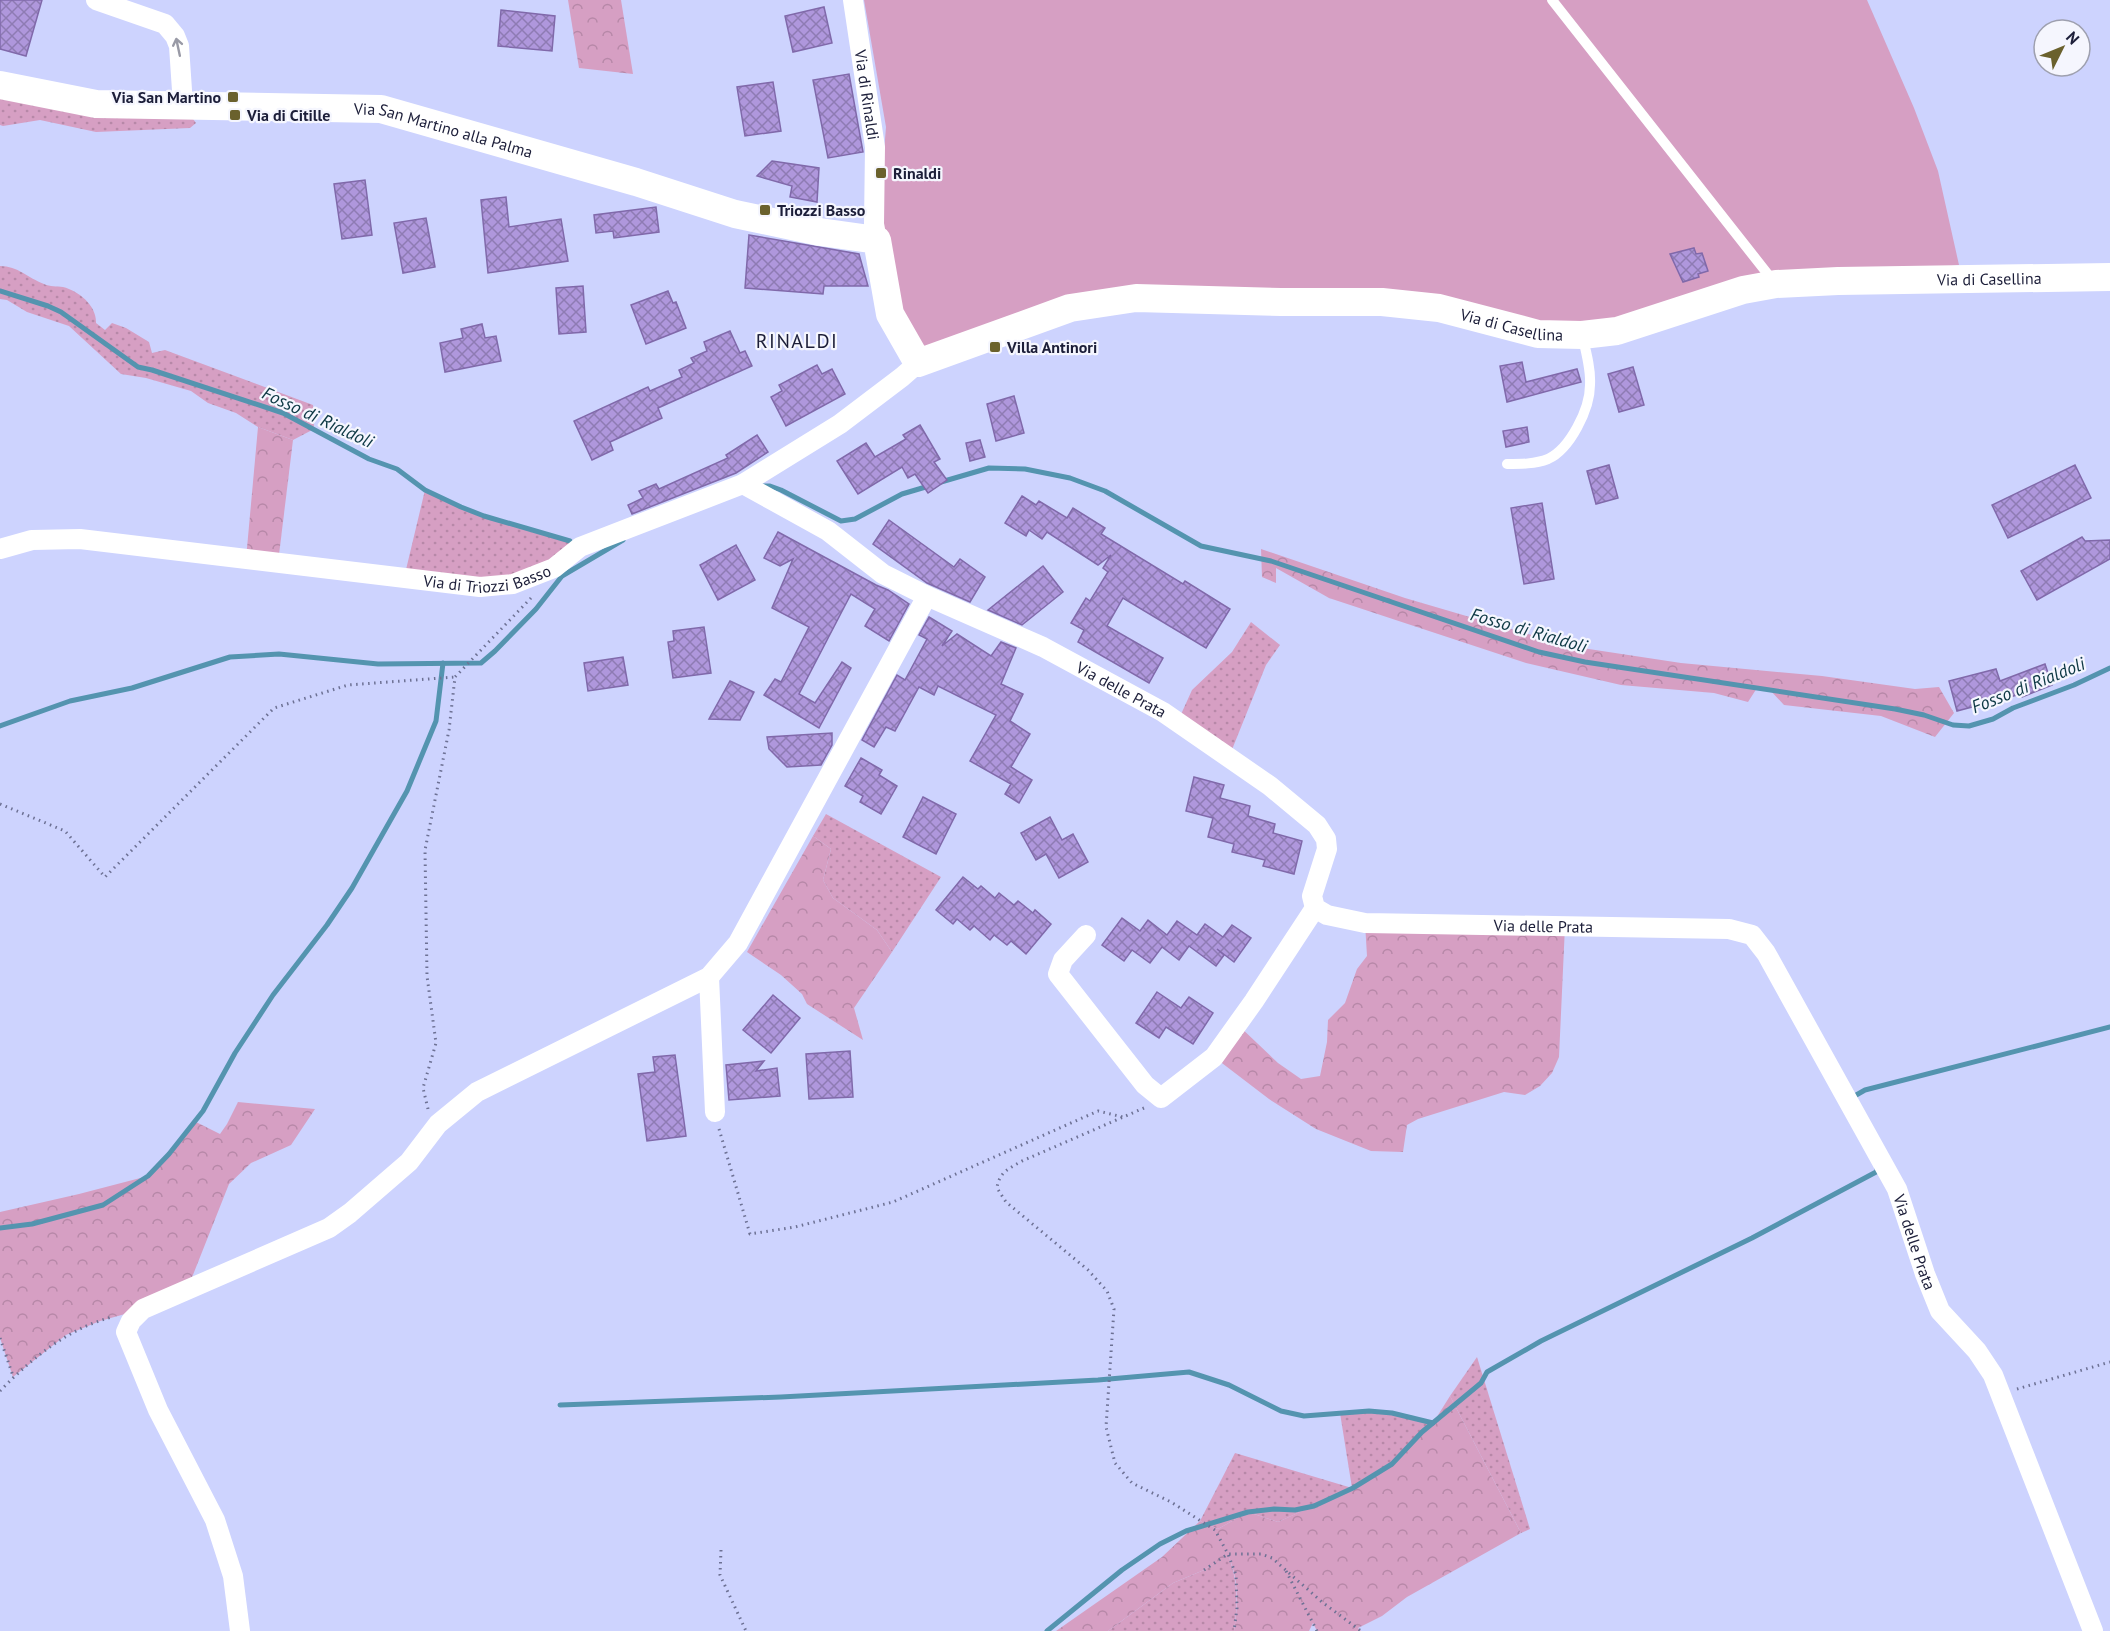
<svg xmlns="http://www.w3.org/2000/svg" width="2110" height="1631" font-family="'PT Sans',sans-serif">
<defs>
<pattern id="grass-dots" width="8" height="8" patternUnits="userSpaceOnUse" patternTransform="scale(1.5)"><rect width="8" height="8" fill="#d69fc3"/><path d="M2 2h.1M6 6h.1" fill="none" stroke="#b788a8" stroke-width="1.8" stroke-linecap="round"/></pattern>
<pattern id="forest-crowns" width="20" height="18" patternUnits="userSpaceOnUse" patternTransform="scale(1.5)"><rect width="20" height="18" fill="#d69fc3"/><path d="M2 6a3 3 0 1 1 6 0M12 15a3 3 0 1 1 6 0" fill="none" stroke="#b788a8"/></pattern>
<pattern id="building-cross-hatch" width="8" height="8" patternUnits="userSpaceOnUse" patternTransform="scale(1.5)"><rect width="8" height="8" fill="#af97dc"/><path d="M0 0l8 8M0 8l8-8" fill="none" stroke="#8e7bb3"/></pattern>
</defs>
<rect width="100%" height="100%" fill="#cdd3fe"/>
<g fill="url(#grass-dots)">
<polygon points="0,85 183,105 196,123 190,128 96,132 40,120 3,126 0,125"/>
<path d="M0 266C18 266 28 278 44 284 50 287 57 286 63 287 79 291 97 306 96 323L105 330 112 323 126 328 149 342 152 353 165 350 313 405 314 429 293 440 258 427 236 413 208 403 191 391 146 378 121 374 69 326 27 312 7 300 0 299Z"/>
<polygon points="425,490 484,516 570,541 580,547 513,584 404,578"/>
<polygon points="1251,622 1280,645 1266,665 1229,757 1178,721 1192,690 1232,652"/>
<polygon points="826,814 941,877 892,952 877,930 833,898 823,880 831,849 813,836"/>
<polygon points="1477,1357 1530,1529 1521,1533 1450,1396"/>
<polygon points="1369,1411 1392,1413 1433,1423 1422,1432 1392,1464 1353,1488 1278,1522 1248,1512 1218,1529 1200,1521 1235,1453 1352,1488 1340,1413"/>
<path d="M1228 1554C1238 1581 1238 1603 1234 1631H1108L1173 1583 1204 1570Z"/>
</g>
<g fill="url(#forest-crowns)">
<polygon points="568,0 621,0 633,74 579,68"/>
<polygon points="258,427 293,440 278,563 246,559"/>
<polygon points="1261,549 1405,598 1569,646 1681,663 1822,676 1915,689 1939,687 1954,713 1935,737 1881,716 1784,705 1769,689 1757,688 1748,702 1714,693 1621,685 1526,663 1329,598 1276,568 1276,583 1262,577"/>
<polygon points="813,836 831,849 823,880 833,898 877,930 892,952 854,1008 863,1040 807,1004 802,994 781,975 747,952"/>
<polygon points="1365,923 1565,926 1559,1057 1552,1073 1540,1086 1525,1095 1504,1092 1418,1119 1407,1125 1403,1152 1371,1151 1316,1129 1269,1099 1214,1057 1237,1024 1278,1063 1301,1079 1320,1076 1327,1042 1328,1020 1345,1003 1357,969 1367,956"/>
<polygon points="238,1102 315,1109 291,1145 251,1163 229,1184 187,1290 143,1309 100,1321 66,1335 13,1377 0,1338 0,1212 79,1194 148,1176 169,1154 194,1121 220,1134 227,1124"/>
<path d="M1450 1396 1521 1533 1407 1597 1382 1616 1358 1628 1361 1631H1317L1313 1623 1309 1631H1234C1238 1605 1239 1579 1228 1555L1204 1570 1173 1583 1108 1631H1056L1162 1557 1200 1521 1218 1529 1248 1512 1278 1522 1352 1488 1392 1464 1422 1432 1433 1423Z"/>
</g>
<polygon fill="#d69fc3" points="864,0 1867,0 1914,108 1938,171 1959,265 1838,281 1617,331 1439,308 1136,298 918,363 877,240 886,127"/>
<g fill="none" stroke-linecap="round" stroke-linejoin="round">
<g stroke="#5494af" stroke-width="5">
<polyline points="0,291 48,306 61,312 138,367 152,370 283,413 369,459 397,469 425,490 461,507 484,516 570,541 573,547"/>
<polyline points="941,482 989,468 1025,469 1070,478 1105,491 1201,546 1271,561 1539,652 1585,662 1895,709 1924,715 1953,725 1969,726 1993,719 2013,708 2074,685 2110,668"/>
<polyline points="762,486 770,486 781,490 841,521 855,519 902,494 929,486"/>
<polyline points="0,726 70,701 132,688 230,657 279,654 378,664 481,663 495,651 536,609 562,576 623,540"/>
<polyline points="1851,1098 1865,1090 2110,1027"/>
<polyline points="0,1228 32,1224 103,1205 148,1176 169,1154 203,1111 235,1053 273,995 327,925 352,888 407,791 436,721 443,663"/>
<polyline points="560,1405 781,1397 1098,1380 1189,1372 1229,1385 1281,1411 1304,1416 1369,1411 1392,1413 1433,1423"/>
<polyline points="1047,1631 1122,1570 1160,1544 1186,1531 1248,1512 1274,1509 1295,1510 1314,1506 1353,1488 1392,1464 1422,1432 1481,1383 1487,1372 1541,1341 1752,1238 1878,1171 1877,1169"/>
</g>
</g>
<g fill="url(#building-cross-hatch)" stroke="#8069aa" stroke-width="1.5">
<polygon points="0,0 42,0 26,56 0,49"/>
<polygon points="824,7 832,43 793,52 785,16"/>
<polygon points="501,10 555,16 552,51 498,46"/>
<polygon points="849,74 863,152 828,158 813,80"/>
<polygon points="773,82 781,131 745,136 737,87"/>
<polygon points="772,161 819,168 817,202 790,197 792,186 757,176"/>
<polygon points="365,180 372,235 342,239 334,184"/>
<polygon points="506,197 509,227 561,219 568,261 488,273 481,200"/>
<polygon points="656,207 659,232 614,238 613,231 596,233 594,215"/>
<polygon points="426,218 435,267 403,273 394,223"/>
<polygon points="749,235 859,254 868,286 824,286 823,294 745,288"/>
<polygon points="1694,248 1696,254 1702,253 1708,271 1698,274 1699,277 1683,282 1670,254"/>
<polygon points="583,286 586,332 559,334 556,288"/>
<polygon points="668,291 673,303 676,302 686,328 646,344 631,305"/>
<polygon points="482,324 485,338 496,336 501,361 445,372 440,343 463,338 461,329"/>
<polygon points="730,331 740,353 745,351 752,366 658,408 662,418 610,442 613,450 592,460 574,421 648,387 650,391 682,377 679,370 694,363 691,358 707,351 704,342"/>
<polygon points="1522,362 1526,382 1577,369 1581,382 1507,402 1500,366"/>
<polygon points="817,365 822,374 832,369 845,394 786,426 771,397 782,391 779,385"/>
<polygon points="1633,367 1644,405 1619,412 1608,374"/>
<polygon points="1014,396 1024,433 996,441 987,404"/>
<polygon points="920,425 940,459 934,462 947,480 928,493 915,474 908,478 902,467 858,494 837,461 866,443 875,457 906,439 903,435"/>
<polygon points="1527,427 1529,442 1506,447 1503,431"/>
<polygon points="757,435 768,452 736,473 632,514 628,505 643,498 639,491 656,484 659,489 728,458 726,455"/>
<polygon points="980,440 985,457 970,461 966,443"/>
<polygon points="1609,465 1618,498 1596,504 1587,471"/>
<polygon points="2075,465 2091,498 2008,538 1992,505"/>
<polygon points="1022,496 1036,505 1039,501 1067,518 1073,508 1105,528 1101,534 1183,584 1185,581 1230,609 1206,648 1123,598 1107,626 1163,658 1149,683 1078,642 1084,630 1071,623 1086,598 1090,601 1108,572 1103,568 1111,555 1098,565 1047,532 1042,539 1029,530 1026,536 1005,523"/>
<polygon points="1542,503 1554,579 1524,584 1511,508"/>
<polygon points="889,520 954,567 960,559 985,577 970,602 927,583 873,544"/>
<polygon points="778,532 876,585 888,590 909,604 889,641 865,626 875,609 851,594 799,694 815,703 842,662 851,668 819,728 764,695 775,679 781,682 809,627 772,608 793,559 780,566 764,558"/>
<polygon points="2082,537 2085,541 2110,540 2110,559 2037,600 2021,571"/>
<polygon points="736,545 755,580 718,600 700,565"/>
<polygon points="1043,566 1063,592 1022,625 988,610"/>
<polygon points="929,617 952,631 942,646 957,634 991,656 1001,642 1016,648 1001,684 1023,694 1010,721 1030,734 1011,767 1032,780 1019,803 1005,794 1011,784 970,761 996,715 938,686 934,695 919,687 895,731 886,727 874,747 862,740 897,675 905,680 927,639 919,635"/>
<polygon points="704,627 711,673 673,678 668,642 674,641 673,631"/>
<polygon points="623,657 628,685 588,691 584,663"/>
<polygon points="2045,664 2052,685 2022,697 2021,694 1957,711 1949,681 1996,669 2000,681"/>
<polygon points="730,681 754,692 740,720 709,719"/>
<polygon points="832,733 832,745 821,765 787,767 769,749 767,737"/>
<polygon points="861,758 882,770 879,775 897,786 881,814 860,802 863,796 845,786"/>
<polygon points="1194,777 1224,785 1220,798 1250,806 1248,816 1275,824 1273,833 1302,841 1294,874 1263,866 1265,860 1232,852 1234,844 1208,837 1213,818 1186,811"/>
<polygon points="923,797 956,814 936,854 903,837"/>
<polygon points="1050,817 1062,840 1073,834 1088,862 1059,878 1046,854 1036,860 1021,833"/>
<polygon points="963,877 978,889 981,886 995,898 999,893 1014,905 1018,901 1033,913 1035,910 1051,924 1026,954 1011,941 1007,945 994,935 990,940 974,926 970,930 957,919 953,924 936,910"/>
<polygon points="1122,918 1140,931 1148,920 1167,935 1177,921 1197,935 1205,924 1223,937 1232,925 1251,938 1234,962 1217,949 1224,955 1216,966 1189,946 1179,960 1162,947 1150,963 1132,950 1124,961 1102,945"/>
<polygon points="1157,992 1181,1008 1189,997 1213,1013 1193,1044 1166,1027 1159,1038 1136,1023"/>
<polygon points="773,995 800,1018 771,1053 743,1030"/>
<polygon points="850,1051 853,1097 809,1099 806,1054"/>
<polygon points="675,1055 686,1136 647,1141 638,1074 655,1072 653,1057"/>
<polygon points="764,1061 756,1071 777,1068 780,1096 729,1100 726,1065"/>
</g>
<g fill="none" stroke-linecap="round" stroke-linejoin="round">
<g stroke="#6d7194" stroke-width="3" stroke-dasharray="1.5 4.5" stroke-linecap="butt">
<polyline points="0,804 65,831 105,877 274,708 348,685 455,677"/>
<path d="M1144 1108 1022 1161C1010 1168 999 1172 997 1188L1006 1202 1088 1270 1107 1291 1114 1309 1106 1427 1115 1463 1132 1483 1171 1502 1215 1530 1228 1554 1236 1575 1237 1608 1234 1631"/>
<polyline points="428,1109 423,1088 436,1043 427,976 425,850 449,730 455,677 531,598"/>
<polyline points="719,1129 750,1234 795,1227 893,1202 1098,1111 1123,1117"/>
<polyline points="0,1338 13,1376"/>
<polyline points="2017,1389 2110,1362"/>
<path d="M0 1391C32 1358 67 1329 112 1317"/>
<polyline points="721,1550 720,1575 746,1631"/>
<polyline points="1204,1570 1228,1554 1261,1554 1272,1558 1322,1602 1361,1631"/>
<polyline points="1286,1571 1317,1631"/>
</g>
<g stroke="#fff" stroke-width="10">
<polyline points="1552,0 1774,282"/>
<path d="M1507 464C1521 464 1535 464 1548 459 1570 449 1590 409 1590 385 1591 369 1586 351 1582 335"/>
</g>
<g stroke="#fff" stroke-width="20">
<polyline points="96,0 165,24 175,36 179,46 183,105"/>
<path id="s1" d="M853 0 875 147 874 224 877 240"/>
<path id="s2" d="M743 484 828 531 883 574 927 596 1043 647 1163 712 1270 786 1317 825 1326 839 1327 849 1312 896 1315 908 1327 915 1365 923 1729 929 1752 935 1766 953 1897 1189 1925 1274 1940 1311 1977 1351 1993 1375 2093 1631"/>
<path id="s3" d="M0 549 32 540 80 539 480 587 513 584 554 568 580 547 743 484 840 424 902 377 918 363"/>
<polyline points="1086,935 1063,960 1058,974 1145,1085 1161,1098 1214,1057 1254,1001 1315,908"/>
<polyline points="709,977 715,1112"/>
<polyline points="240,1631 233,1576 215,1520 158,1410 126,1332 131,1321 143,1309 329,1228 350,1213 409,1162 438,1124 477,1092 709,977 738,943 927,596"/>
</g>
<path stroke="#fff" stroke-width="28" id="s4" d="M0 85 96 104 381 109 636 182 735 214 820 232 877 240 890 314 918 363 1070 308 1136 298 1281 302H1382L1439 308 1538 334 1582 335 1617 331 1743 290 1776 284 1838 281 2110 277"/>
</g>
<defs><path id="oneway-shaft" d="M-6 0H5M1.5-3L5.5 0L1.5 3" fill="none" stroke-width="1.6" stroke-linecap="round" stroke-linejoin="round" transform="scale(1.5)"/></defs>
<use stroke="#999aa6" href="#oneway-shaft" transform="translate(178 47) rotate(-102)"/>
<g fill="#6a612d" stroke="#f5f6fe" stroke-width="2">
<rect x="227" y="91" width="12" height="12" rx="3"/>
<rect x="229" y="109" width="12" height="12" rx="3"/>
<rect x="875" y="167" width="12" height="12" rx="3"/>
<rect x="759" y="204" width="12" height="12" rx="3"/>
<rect x="989" y="341" width="12" height="12" rx="3"/>
</g>
<g text-anchor="middle" dominant-baseline="central" stroke-width="4.5" stroke-linejoin="round" paint-order="stroke">
<g font-size="16" fill="#1c1e39" stroke="#f5f6fe">
<text stroke="none"><textPath href="#s1" startOffset="96">Via di Rinaldi</textPath></text>
<text stroke="none"><textPath href="#s4" startOffset="448">Via San Martino alla Palma</textPath></text>
<text stroke="none"><textPath href="#s4" startOffset="2121">Via di Casellina</textPath></text>
<text stroke="none"><textPath href="#s4" startOffset="1635">Via di Casellina</textPath></text>
<text stroke="none"><textPath href="#s3" startOffset="492">Via di Triozzi Basso</textPath></text>
<text stroke="none"><textPath href="#s2" startOffset="432">Via delle Prata</textPath></text>
<text stroke="none"><textPath href="#s2" startOffset="990">Via delle Prata</textPath></text>
<text stroke="none"><textPath href="#s2" startOffset="1548">Via delle Prata</textPath></text>
</g>
<g font-size="16" font-weight="bold" fill="#1c1e39" stroke="#f5f6fe" text-anchor="start">
<text x="221" y="97" text-anchor="end">Via San Martino</text>
<text x="247" y="115">Via di Citille</text>
<text x="893" y="173">Rinaldi</text>
<text x="777" y="210">Triozzi Basso</text>
<text x="1007" y="347">Villa Antinori</text>
</g>
<g font-size="18" font-style="italic" fill="#0d3844" stroke="#f5f6fe">
<text transform="translate(318 417) rotate(25)">Fosso di Rialdoli</text>
<text transform="translate(1529 630) rotate(16)">Fosso di Rialdoli</text>
<text transform="translate(2028 685) rotate(-22)">Fosso di Rialdoli</text>
</g>
<g font-size="20" letter-spacing="1.5" fill="#1c1e39" stroke="#f5f6fe">
<text x="797" y="341">RINALDI</text>
</g>
</g>
<g transform="translate(2062 48) rotate(47)"><circle r="28" fill="#f5f6fe" stroke="#9ea0af" stroke-width="1.5"/>
<path d="M0-4.5L10 22L0 15L-10 22Z" fill="#6a612d"/>
<text y="-9" font-size="16" font-weight="bold" text-anchor="middle" fill="#1c1e39">N</text>
</g>
</svg>
